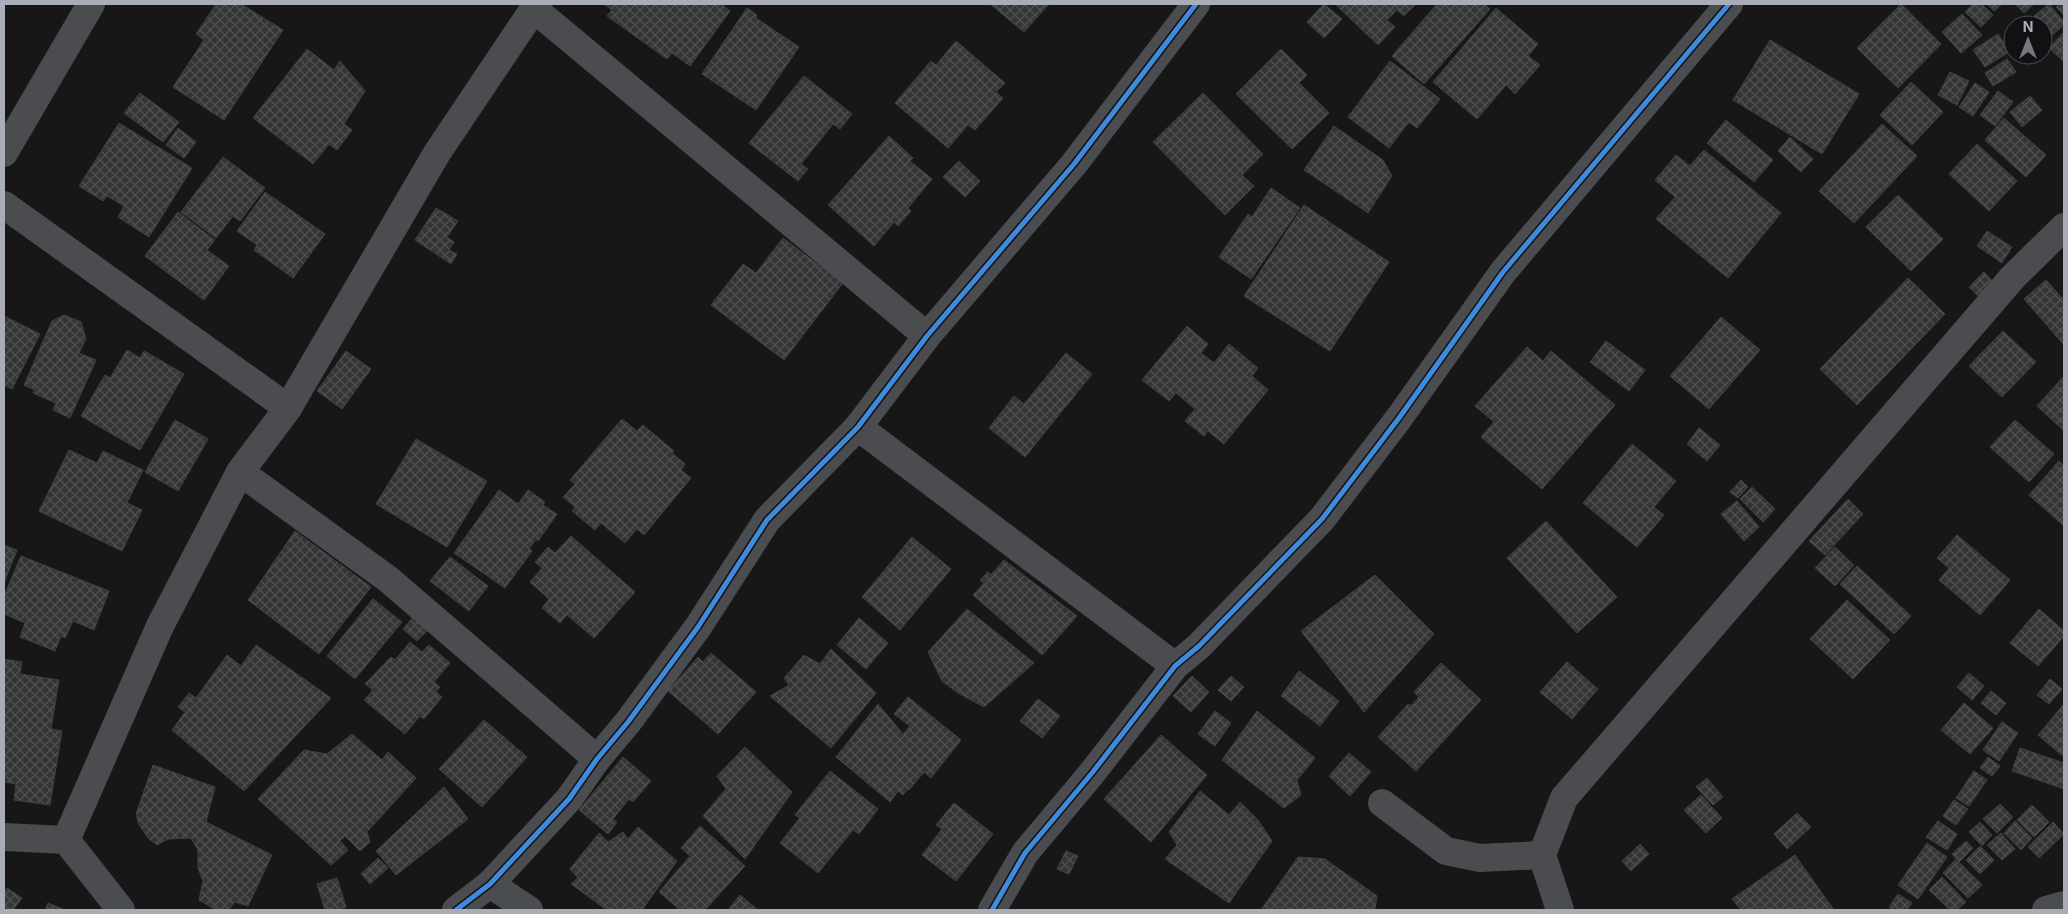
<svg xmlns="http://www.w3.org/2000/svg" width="2068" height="914" font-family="Inter,sans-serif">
<defs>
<pattern id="building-cross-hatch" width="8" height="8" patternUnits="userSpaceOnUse" patternTransform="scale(1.25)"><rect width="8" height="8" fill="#353536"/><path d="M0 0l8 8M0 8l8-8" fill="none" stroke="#4f5051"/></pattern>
</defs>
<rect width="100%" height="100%" fill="#171717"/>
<g fill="url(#building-cross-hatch)" stroke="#3f4043">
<polygon points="216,4 241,4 283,30 224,120 173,87 204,40 196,34"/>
<polygon points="604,4 721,4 730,11 690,66 672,53 667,59 607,16 612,10"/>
<polygon points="990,4 1049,4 1024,32"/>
<polygon points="1324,4 1342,19 1324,38 1307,22"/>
<polygon points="1335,4 1416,4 1404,16 1397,10 1387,20 1395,27 1378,45"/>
<polygon points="1437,4 1484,4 1490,9 1424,84 1392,56"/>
<polygon points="1901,4 1941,44 1898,88 1857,48"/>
<polygon points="1973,4 1982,4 1993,15 1981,27 1965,12"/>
<polygon points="1987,4 2002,4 1994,11"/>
<polygon points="2015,4 2034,4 2024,13"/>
<polygon points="2049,4 2064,22 2064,25 2051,36 2034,16"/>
<polygon points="2059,4 2064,4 2064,15 2056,7"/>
<polygon points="747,8 757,15 756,18 799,47 756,110 702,74"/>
<polygon points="1496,8 1538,44 1528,56 1540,65 1515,94 1506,85 1477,119 1433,82"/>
<polygon points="1962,14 1982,35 1961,53 1942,32"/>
<polygon points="2033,17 2039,25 2022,25"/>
<polygon points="2043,31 2050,40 2043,45"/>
<polygon points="2064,32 2064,62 2049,48"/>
<polygon points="1998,34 2009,52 1985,67 1973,50"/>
<polygon points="1770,40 1859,94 1822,154 1733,100"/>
<polygon points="956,41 1005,83 996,92 1003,98 975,130 968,125 948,148 895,103 931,61 936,65"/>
<polygon points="307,49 334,70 340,61 365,91 344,124 352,130 337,150 329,144 313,164 253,118"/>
<polygon points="1281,49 1307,75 1299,83 1329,113 1292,149 1236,94"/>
<polygon points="2007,59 2016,72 1993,86 1985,73"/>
<polygon points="1390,61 1440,99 1417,128 1409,122 1389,148 1348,117"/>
<polygon points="1950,72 1969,81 1957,105 1938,95"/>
<polygon points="804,76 852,114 840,129 833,124 801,164 808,169 798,181 749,143"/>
<polygon points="1911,82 1943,112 1912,145 1880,115"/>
<polygon points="1975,83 1989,92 1973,116 1959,107"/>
<polygon points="1998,91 2013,102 1995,126 1980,115"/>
<polygon points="140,93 179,122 163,142 124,113"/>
<polygon points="1203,93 1263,154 1242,175 1254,186 1225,215 1153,142"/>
<polygon points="2030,96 2042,110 2022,127 2010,112"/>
<polygon points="2004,118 2046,155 2026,177 1985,140"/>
<polygon points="1726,120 1773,160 1754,182 1707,143"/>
<polygon points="119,123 192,168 149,237 118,217 124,206 107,196 103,201 79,186"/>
<polygon points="1882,124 1917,156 1854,223 1819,191"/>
<polygon points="1334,126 1383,160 1392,176 1368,213 1304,170"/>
<polygon points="178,128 196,142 184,158 166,145"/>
<polygon points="889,136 913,158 910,161 932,179 908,208 911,211 898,226 894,222 874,246 828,205"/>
<polygon points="1790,137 1813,159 1801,172 1778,151"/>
<polygon points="1977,144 2017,181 1989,211 1949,174"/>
<polygon points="1704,150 1781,213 1728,278 1656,219 1675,197 1655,180 1676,155 1690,166"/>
<polygon points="223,157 265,188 240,221 233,216 216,238 181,212"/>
<polygon points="959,161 980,181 965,197 943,177"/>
<polygon points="1271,188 1300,208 1251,279 1219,257 1248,214 1252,217"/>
<polygon points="265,192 325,234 293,278 254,250 257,245 237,231"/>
<polygon points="1898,195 1943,239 1911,271 1866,227"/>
<polygon points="1304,205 1389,262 1330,351 1244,296"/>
<polygon points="436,208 458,221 447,237 454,242 449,250 457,254 451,264 415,240"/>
<polygon points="178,212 215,240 207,250 229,266 204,300 145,256"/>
<polygon points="1987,231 2012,247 2002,263 1977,246"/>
<polygon points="783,238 843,283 784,360 711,305 743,264 756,273"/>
<polygon points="1984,272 1994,283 1980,298 1969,287"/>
<polygon points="1908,278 1945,314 1857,405 1820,369"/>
<polygon points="2046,280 2064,300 2064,345 2024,299"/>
<polygon points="64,315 81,322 86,339 79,353 96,360 70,418 53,410 56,403 33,393 35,390 24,385 52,321"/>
<polygon points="4,316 40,334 12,389 4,385"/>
<polygon points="1721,317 1760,350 1709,409 1670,376"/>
<polygon points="1187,326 1208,344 1201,353 1214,363 1229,344 1258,368 1252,376 1268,390 1224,444 1208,431 1204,436 1185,421 1195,409 1176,393 1169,401 1142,380"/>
<polygon points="2003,331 2036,362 2002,397 1969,366"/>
<polygon points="1606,341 1645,370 1629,391 1590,362"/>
<polygon points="1527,347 1543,361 1551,351 1615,405 1542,489 1481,437 1494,422 1475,406"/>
<polygon points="127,350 140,358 144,351 184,374 140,450 81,416 105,375 110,378"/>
<polygon points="346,351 371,369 342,409 317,391"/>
<polygon points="1066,353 1092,374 1025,457 989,428 1014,396 1024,404"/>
<polygon points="2064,376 2064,431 2037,406"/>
<polygon points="622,419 637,431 643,425 674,451 672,453 685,464 681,470 691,478 644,535 637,529 625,543 601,523 595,530 572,511 575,507 563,497 575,484 570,480"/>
<polygon points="175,420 208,439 178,491 145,472"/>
<polygon points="2015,420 2054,454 2029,482 1990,447"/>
<polygon points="1699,428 1720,445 1707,461 1687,444"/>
<polygon points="416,439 487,481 447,547 376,504"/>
<polygon points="1632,444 1676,481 1654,507 1664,515 1637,547 1583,503"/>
<polygon points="69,450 97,463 103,451 143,470 127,503 142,510 122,551 39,511"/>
<polygon points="2059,461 2064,466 2064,526 2029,495"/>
<polygon points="1741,480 1748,487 1738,498 1730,492"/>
<polygon points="1752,487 1775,509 1763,522 1740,499"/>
<polygon points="499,490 518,504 528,490 545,502 543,505 557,514 538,541 536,539 529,549 532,551 505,588 454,553"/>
<polygon points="1848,499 1863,514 1825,555 1809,541"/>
<polygon points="1737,501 1759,527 1744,541 1721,514"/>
<polygon points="1546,521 1617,597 1577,633 1507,558"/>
<polygon points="295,531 371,587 319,654 248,600"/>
<polygon points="1957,535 2010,580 1980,615 1939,580 1949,568 1937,558"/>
<polygon points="571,536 635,592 594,638 567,615 560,623 542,608 549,599 530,582 542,568 535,562 548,547 555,553"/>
<polygon points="912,537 951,569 900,630 862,597"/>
<polygon points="4,545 17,550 4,583"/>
<polygon points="1835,547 1854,565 1835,586 1815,568"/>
<polygon points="21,556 109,591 94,630 73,621 65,638 61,636 55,651 20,637 25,623 4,614 4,596"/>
<polygon points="450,557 488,586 469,611 430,581"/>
<polygon points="1004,560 1077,616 1042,655 973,595 984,583 980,580 988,572 991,575"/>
<polygon points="1857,566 1911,616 1894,634 1840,584"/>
<polygon points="1375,575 1434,634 1364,712 1301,631"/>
<polygon points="373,599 402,622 355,679 327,656"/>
<polygon points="1847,600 1890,640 1853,679 1810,639"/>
<polygon points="967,609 1034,663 984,707 958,693 942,681 928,652"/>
<polygon points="2039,609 2064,631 2064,636 2038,666 2010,643"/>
<polygon points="414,616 429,629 417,641 403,629"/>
<polygon points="859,618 888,643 866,669 837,645"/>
<polygon points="410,642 422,652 429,645 450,663 434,682 440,687 436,692 442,697 424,719 420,716 405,734 364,700 373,690 365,684 391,657 395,660"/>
<polygon points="256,645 331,698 244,791 172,730 185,712 178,707 189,693 196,698 227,655 241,666"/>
<polygon points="831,649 876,693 831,748 770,696 789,685 784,678 804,655 820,664"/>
<polygon points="711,653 756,692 718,734 668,691 698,657 703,662"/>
<polygon points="4,659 22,662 20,674 59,680 51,729 62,731 50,805 14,800 16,784 4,782"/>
<polygon points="1567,662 1598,689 1572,719 1540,692"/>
<polygon points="1441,663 1481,700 1416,771 1378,737 1408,704 1411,706 1419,697 1414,692"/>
<polygon points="1299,671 1339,701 1320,726 1281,696"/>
<polygon points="1969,673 1984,686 1972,700 1957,687"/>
<polygon points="1192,676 1209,692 1191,712 1173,696"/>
<polygon points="1231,676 1244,687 1231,701 1218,690"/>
<polygon points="2050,679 2062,689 2049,704 2037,695"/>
<polygon points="1991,691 2006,703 1996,715 1981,703"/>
<polygon points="908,697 961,740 931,778 924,772 909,790 908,789 903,795 898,791 890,802 836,757 878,704 903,734 910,726 894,714"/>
<polygon points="1038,699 1060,716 1042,738 1020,721"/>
<polygon points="1964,703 1993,728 1970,754 1941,730"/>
<polygon points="2064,704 2064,757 2038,735"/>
<polygon points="1215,711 1231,723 1215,746 1198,734"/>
<polygon points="1257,711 1315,758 1297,780 1301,795 1284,808 1222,760"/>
<polygon points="484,720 527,757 482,807 439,769"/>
<polygon points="2002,722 2018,733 1999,761 1983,750"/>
<polygon points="352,734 382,760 388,752 416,778 367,832 370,842 360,851 345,836 340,841 348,850 331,865 258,799 304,750 327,754"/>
<polygon points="1161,735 1207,775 1151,842 1104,799"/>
<polygon points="745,747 792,792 745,859 703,816 726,789 717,776"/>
<polygon points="2020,748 2064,763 2064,789 2012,771"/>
<polygon points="1349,753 1371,772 1350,796 1329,776"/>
<polygon points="623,757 651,781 633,802 629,799 613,819 617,822 608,834 579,810"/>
<polygon points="1988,757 2000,766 1992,776 1980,768"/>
<polygon points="153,765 215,787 206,822 272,855 248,906 235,902 228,910 216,910 199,900 203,881 198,868 198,850 191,838 168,839 157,845 149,839 139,825 136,814"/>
<polygon points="830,771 878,809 859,834 853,830 818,873 780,843 800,818 795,815"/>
<polygon points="1974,771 1987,780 1969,806 1956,798"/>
<polygon points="1707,778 1723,797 1713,805 1696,787"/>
<polygon points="444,787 468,819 396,875 376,851"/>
<polygon points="1200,791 1229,815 1240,802 1258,820 1272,841 1229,903 1165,859 1177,845 1169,832"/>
<polygon points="1701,795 1722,818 1706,833 1684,810"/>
<polygon points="1954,800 1968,809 1956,825 1943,816"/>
<polygon points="954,803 993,834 956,881 922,855 942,829 936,825"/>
<polygon points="2000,804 2013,817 1997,833 1983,819"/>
<polygon points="2032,805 2049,822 2034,837 2017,820"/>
<polygon points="1797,813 1811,827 1787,849 1774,834"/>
<polygon points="1938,821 1957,834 1947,850 1926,837"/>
<polygon points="2015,821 2032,838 2021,850 2004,833"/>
<polygon points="1980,822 1992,835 1982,846 1969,832"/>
<polygon points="2053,822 2064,834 2039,858 2028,847"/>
<polygon points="700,826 745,866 705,910 680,910 659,892 690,856 681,848"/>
<polygon points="638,827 677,861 642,910 607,910 571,884 578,878 570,869 599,833 608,842 623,832 628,839"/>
<polygon points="2001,833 2015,849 2002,860 1987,845"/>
<polygon points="1966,841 1973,848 1959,862 1952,854"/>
<polygon points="1927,843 1947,857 1918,899 1898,885"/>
<polygon points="1640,844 1649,854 1631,871 1622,861"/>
<polygon points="1980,846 1994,860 1980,874 1966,860"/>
<polygon points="1066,851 1078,856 1069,874 1057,869"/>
<polygon points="1795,855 1834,910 1741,910 1732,899"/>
<polygon points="1298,857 1325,859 1377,896 1375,910 1261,910"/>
<polygon points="378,858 388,868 370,884 361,874"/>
<polygon points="1956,859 1982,885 1968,898 1943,873"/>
<polygon points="1942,877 1966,902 1957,910 1950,910 1929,890"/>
<polygon points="337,878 346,907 337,910 325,910 317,884"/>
<polygon points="7,888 22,898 13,910 4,910 4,893"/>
<polygon points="1898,894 1912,903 1907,910 1893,910 1889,907"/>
<polygon points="740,895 758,910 728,910"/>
<polygon points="48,903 65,910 45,910"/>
</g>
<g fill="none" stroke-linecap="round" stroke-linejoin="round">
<g stroke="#4b4c50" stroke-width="28">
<polyline points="534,9 927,336"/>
<polyline points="4,153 91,4"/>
<polyline points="4,205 288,408"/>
<polyline points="858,427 1175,666"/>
<polyline points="240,472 388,579 597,759"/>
<polyline points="1382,803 1446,851 1480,858 1542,855"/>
<polyline points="4,837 66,840 121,910"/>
<polyline points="66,840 160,626 240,472 288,408 437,153 537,4"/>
<polyline points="490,884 529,910"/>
<polyline points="456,910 490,884 569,799 597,759 628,722 698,627 767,520 858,427 927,336 1074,164 1196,4"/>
<polyline points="992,910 1025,853 1092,773 1175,666 1199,646 1322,519 1399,418 1503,272 1729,4"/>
<polyline points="1560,910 1542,855 1564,798 2013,277 2064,227"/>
<polyline points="2046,910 2064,905"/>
</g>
<defs>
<g id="cycleway">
<polyline points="456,910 490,884 569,799 597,759 628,722 698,627 767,520 858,427 927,336 1074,164 1196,4"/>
<polyline points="992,910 1025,853 1092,773 1175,666 1199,646 1322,519 1399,418 1503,272 1729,4"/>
</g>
</defs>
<use href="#cycleway" stroke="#111113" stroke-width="8"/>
<use href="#cycleway" stroke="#408adc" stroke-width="5"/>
</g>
<rect width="2068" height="914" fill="none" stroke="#a8adb8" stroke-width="10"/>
<g transform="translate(2028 40)"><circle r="24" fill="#111113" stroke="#4d4f55"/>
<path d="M0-4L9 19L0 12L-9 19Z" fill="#757880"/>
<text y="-8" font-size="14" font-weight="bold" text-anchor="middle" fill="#a8adb8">N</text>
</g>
</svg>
